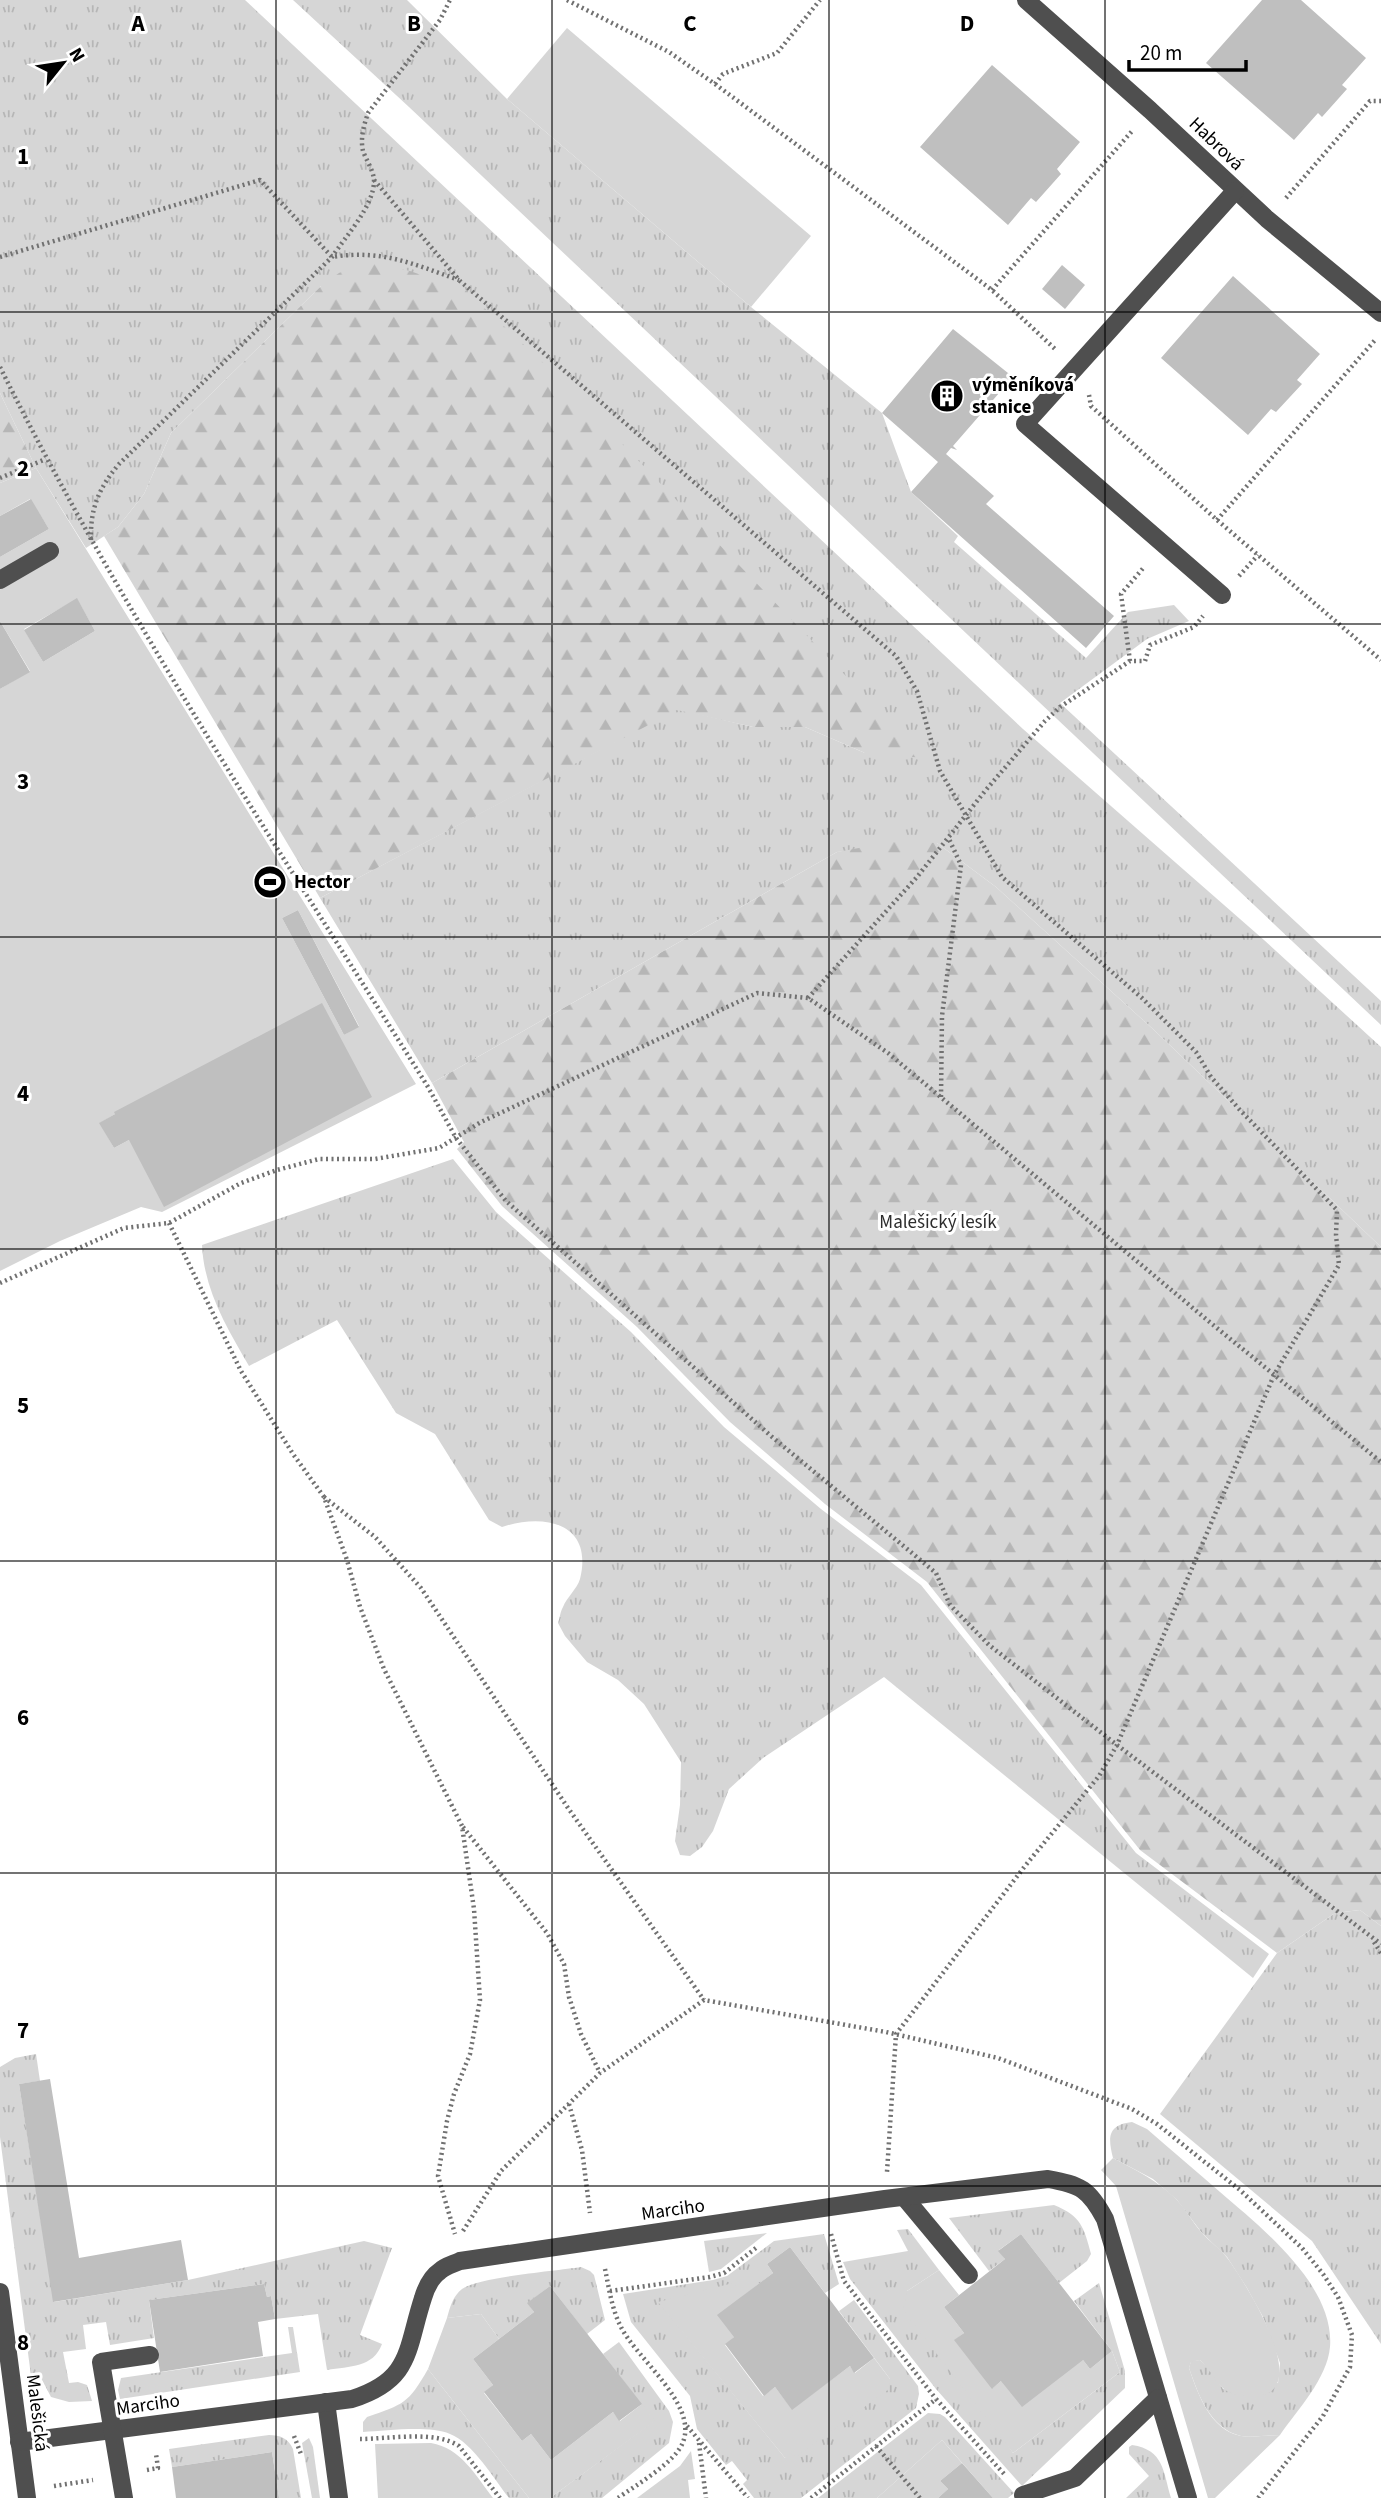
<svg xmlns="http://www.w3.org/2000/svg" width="1381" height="2498" font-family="'Source Sans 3',sans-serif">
<defs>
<pattern id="grass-tufts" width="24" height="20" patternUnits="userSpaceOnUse" patternTransform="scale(1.75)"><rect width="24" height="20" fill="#d6d6d6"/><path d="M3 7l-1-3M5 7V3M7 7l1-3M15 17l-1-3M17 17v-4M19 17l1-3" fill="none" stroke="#b6b6b6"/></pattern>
<pattern id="forest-firs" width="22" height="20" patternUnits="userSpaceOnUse" patternTransform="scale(1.75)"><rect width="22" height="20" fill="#d6d6d6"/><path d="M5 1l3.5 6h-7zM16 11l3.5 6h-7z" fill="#b6b6b6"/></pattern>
</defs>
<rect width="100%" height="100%" fill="#fff"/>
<g fill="url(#grass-tufts)">
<polygon points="0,0 245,0 1023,729 1264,940 1381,1047 1381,1247 1154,1030 996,887 937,843 837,852 432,1083 320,898 677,709 753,727 805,727 865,753 321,286 171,433 144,494 118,527 86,548 36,468 0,393"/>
<polygon points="293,0 407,0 507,99 751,307 882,413 911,492 958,536 954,542 1086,658 1128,612 1174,605 1189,621 1147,639 1060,703 1381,1001 1381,1025 409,107"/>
<path d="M453 1159 496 1212 631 1332 724 1427 821 1509 921 1585 1136 1853 1269 1954 1253 1978 884 1677 763 1758 729 1789 713 1831 702 1847 690 1856 680 1855 675 1841 680 1805 681 1762 644 1704 618 1680 587 1662 565 1636 558 1623C560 1618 560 1612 563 1607 567 1597 577 1589 580 1579 594 1522 543 1513 502 1527L489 1520 435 1434 396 1413 337 1320 249 1366C227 1328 204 1290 202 1245Z"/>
<polygon points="1360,1910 1381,1926 1381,2344 1312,2241 1160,2114 1277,1953 1335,1913"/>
<path d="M36 2054 40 2081 19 2084 54 2302 188 2280 364 2241 392 2248 360 2335 382 2344C373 2368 350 2366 327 2370L318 2314 275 2319 271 2296 267 2297 264 2284 149 2300 154 2338 110 2345 106 2322 83 2325 86 2349 63 2352 69 2383 78 2382 87 2385 92 2401 69 2402 51 2397 40 2376H31L0 2137V2067L15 2058Z"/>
<path d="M1132 2122 1147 2129C1171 2150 1196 2171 1220 2192 1262 2228 1335 2286 1330 2347 1327 2379 1298 2409 1280 2435 1268 2435 1253 2438 1241 2436 1210 2429 1198 2394 1189 2368L1191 2361 1200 2360 1208 2367 1223 2389 1278 2383 1280 2363 1263 2317 1247 2288 1227 2257 1202 2233 1177 2200 1153 2179 1113 2158C1108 2138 1107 2125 1132 2122Z"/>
<path d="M1054 2205C1081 2216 1084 2227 1091 2254L1087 2261 1059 2283 1021 2234 999 2250 1005 2259 989 2271 949 2218Z"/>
<polygon points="908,2229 939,2270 907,2291 1013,2453 1120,2372 1112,2351 1074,2301 1099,2283 1125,2371 1125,2388 1022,2486 936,2389 850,2279 843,2262 908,2251 897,2230"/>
<polygon points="767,2233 721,2269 709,2272 704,2241"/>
<polygon points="824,2234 839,2284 825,2293 790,2247 767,2264 773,2273 743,2296 659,2302 785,2458 890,2379 839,2311 854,2300 918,2386 919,2394 916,2408 801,2498 754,2498 743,2484 747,2480 732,2461 726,2465 697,2429 690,2396 631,2322 623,2294 713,2280 727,2276 774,2241"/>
<path d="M581 2267 590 2271 594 2275 605 2320 587 2334 550 2286 528 2303 534 2312 499 2339 481 2314 447 2318C450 2307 453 2296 462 2289 479 2277 556 2271 581 2267Z"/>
<polygon points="288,2327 293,2327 300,2372 120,2399 118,2390 121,2378 292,2353"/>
<polygon points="619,2342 669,2411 673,2422 669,2443 602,2498 550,2498 654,2421 603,2354"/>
<path d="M428 2369 529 2498H509C494 2479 473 2443 450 2434 428 2425 387 2431 363 2432V2422L367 2417C404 2404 408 2404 428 2369Z"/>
<polygon points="928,2413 940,2414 945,2417 1014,2493 1008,2498 993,2498 942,2440 877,2498 818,2498"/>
<path d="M269 2435C280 2435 288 2438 293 2449L301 2498H279L272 2452 172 2467 169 2449Z"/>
<polygon points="309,2438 313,2447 320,2498 312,2498 302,2443"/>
<path d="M1132 2445C1164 2450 1163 2471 1171 2498H1126L1149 2476 1129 2454V2447Z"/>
</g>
<g fill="url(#forest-firs)">
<polygon points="359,264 379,264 410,271 466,291 550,369 925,758 865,753 805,727 753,727 677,710 320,898 104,536 118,527 144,494 171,433 321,286 339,273"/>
<polygon points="0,393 36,468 0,483"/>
<polygon points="897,841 937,843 996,887 1154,1030 1381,1247 1381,1926 1360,1910 1335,1913 1277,1953 1140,1850 927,1582 825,1504 730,1422 637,1327 502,1206 457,1149 464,1142 432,1083 837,852"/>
</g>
<g fill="#d6d6d6" fill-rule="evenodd">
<polygon points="567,28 811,236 751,307 507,99"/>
<path d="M36 468 416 1084 162 1212 141 1207 60 1241 0 1271V689L30 671 0 621V557L49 529 30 499 0 516V483ZM77 599 95 631 43 662 24 629ZM298 910 359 1026 344 1035 282 918ZM115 1112 129 1140 114 1148 100 1123 115 1114Z"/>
<path d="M1113 2158C1136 2170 1158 2181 1176 2199 1186 2209 1192 2222 1202 2233 1210 2242 1221 2249 1228 2259 1245 2282 1317 2395 1254 2396 1245 2396 1232 2396 1224 2389 1215 2383 1210 2368 1200 2360L1191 2362 1189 2368C1198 2394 1210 2430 1241 2436 1253 2438 1268 2435 1280 2435L1215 2498H1208L1116 2186 1101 2170Z"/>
<polygon points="939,2270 959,2295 944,2307 964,2333 955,2340 993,2388 1001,2381 1083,2360 1090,2369 1112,2351 1120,2372 1013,2453 903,2310 907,2291"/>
<polygon points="733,2283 743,2296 734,2337 725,2345 763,2396 775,2387 792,2409 850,2366 855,2373 874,2358 890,2379 889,2389 799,2455 785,2458 658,2302"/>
<polygon points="481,2314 499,2339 473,2359 493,2385 484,2393 522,2441 531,2434 551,2460 613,2412 620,2421 642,2404 655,2421 550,2498 529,2498 428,2369 447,2318"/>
<polygon points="942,2440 962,2463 940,2481 948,2489 938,2498 877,2498"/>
<path d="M431 2443C461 2448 476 2476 493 2498H378L375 2444Z"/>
<polygon points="691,2451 695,2479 688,2480 690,2498 637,2498 680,2466"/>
</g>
<g fill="#bfbfbf">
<polygon points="1262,0 1301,0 1366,58 1342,85 1347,89 1322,117 1318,113 1294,140 1206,63"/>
<polygon points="992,65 1080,142 1057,169 1061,174 1036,202 1031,198 1008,225 920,147"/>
<polygon points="1062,265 1085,285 1065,309 1042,289"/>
<polygon points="1233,276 1320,354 1297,380 1302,384 1276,412 1271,409 1248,435 1161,358"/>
<polygon points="953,329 1013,377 953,446 957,450 951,448 946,454 994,496 986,504 1114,616 1086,648 911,492 938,462 882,413"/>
<polygon points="31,499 49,529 0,557 0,516"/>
<polygon points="77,598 95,631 43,662 24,630"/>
<polygon points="0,621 30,672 0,689"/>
<polygon points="298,910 359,1027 344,1035 282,918"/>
<polygon points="322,1003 372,1097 164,1207 129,1140 114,1148 99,1123 115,1114 114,1112"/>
<polygon points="50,2079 79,2258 181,2240 188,2280 53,2302 19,2084"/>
<polygon points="1021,2234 1112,2351 1090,2369 1083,2360 1022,2407 1001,2381 992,2389 954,2340 964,2333 944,2307 1005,2259 998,2251"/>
<polygon points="790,2247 874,2358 854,2373 850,2366 792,2410 775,2387 764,2396 725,2344 734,2337 717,2315 773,2273 767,2264"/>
<polygon points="264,2284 267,2297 271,2296 275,2319 258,2322 263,2356 160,2372 149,2300"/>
<polygon points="550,2286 642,2404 619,2421 613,2412 551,2460 531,2434 522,2441 484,2392 493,2385 473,2359 534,2312 527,2303"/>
<polygon points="272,2452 279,2498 176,2498 172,2467"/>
<polygon points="962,2463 993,2498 938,2498 948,2489 940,2481"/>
</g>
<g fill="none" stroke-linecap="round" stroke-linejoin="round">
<g stroke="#717171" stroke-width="4.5" stroke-dasharray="2 3.5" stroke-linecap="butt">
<polyline points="567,0 669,52 715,84 992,290 1055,349"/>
<polyline points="715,84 723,74 777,53 820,0"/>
<polyline points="374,180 460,281 896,656 917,691 940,771 1002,877 1142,998 1196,1052 1211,1077 1239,1109 1337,1210 1336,1235 1339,1265 1274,1375 1117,1745 1099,1776 1025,1866 896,2034 887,2172"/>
<polyline points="1286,198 1370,101 1381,101"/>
<path d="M0 257 260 180 332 257C382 249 413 264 459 280"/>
<polyline points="992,290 1133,130"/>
<path d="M0 367C124 617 280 851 428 1087L456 1138 506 1201 771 1436 936 1573 950 1605 989 1645 1117 1745 1381 1944"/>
<polyline points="1089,395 1091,406 1217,520 1381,660"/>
<polyline points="0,478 46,459"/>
<polyline points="1217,520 1376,339"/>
<path d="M91 540C90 508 99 488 119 464L332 257C345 237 374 206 374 181 374 171 366 160 363 151 360 138 364 125 368 113L440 20 450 0"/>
<polyline points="1239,576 1258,555"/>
<polyline points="1130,661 1121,594 1145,566"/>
<polyline points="808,998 917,877 985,791 1045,721 1060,707 1130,661 1145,661 1150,645 1194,627 1203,616"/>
<polyline points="941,1097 942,1016 961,865 949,839"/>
<polyline points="169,1223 241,1371 293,1454 324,1497 347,1560 360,1607 384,1669 462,1826 474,1909 480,2000 470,2054 454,2094 447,2121 438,2176 455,2234"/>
<polyline points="0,1283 124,1228 169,1223 241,1183 277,1170 319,1159 375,1159 439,1148 481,1122 757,993 808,998 888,1053 1212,1324 1381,1462"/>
<polyline points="324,1497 375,1537 421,1588 568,1808 704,2000"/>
<polyline points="463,1827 547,1933 564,1964 569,1997 581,2034 600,2073"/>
<polyline points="1374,1942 1381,1953"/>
<polyline points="569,2104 582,2150 590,2213"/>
<polyline points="463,2231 501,2171 600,2073 704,2000 886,2032 998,2058 1132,2109 1157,2124 1240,2190 1302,2248 1323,2274 1338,2297 1352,2335 1350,2367 1323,2416 1258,2498"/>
<polyline points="831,2234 844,2281 936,2399"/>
<path d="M605 2269C609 2288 612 2310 621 2327 636 2358 698 2404 683 2442 676 2462 636 2485 618 2498"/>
<polyline points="610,2291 710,2277 724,2273 756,2248"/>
<polyline points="687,2426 748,2498"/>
<polyline points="294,2436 301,2454"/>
<path d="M360 2439C389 2439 435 2430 459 2446L500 2498"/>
<polyline points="699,2443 706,2498"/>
<polyline points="876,2446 920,2498"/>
<polyline points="147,2470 158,2468 156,2454"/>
<polyline points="54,2486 93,2480"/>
<polyline points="811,2498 936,2399 1005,2475"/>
</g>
<g stroke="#4f4f4f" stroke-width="18">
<polyline points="1026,0 1150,110 1267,219 1381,313"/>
<polyline points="0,580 50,551"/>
<polyline points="1222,595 1025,424 1235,191"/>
<polyline points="904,2197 969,2275"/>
<polyline points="0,2292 27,2498"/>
<polyline points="326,2402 339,2498"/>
<path d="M19 2442 352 2399C412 2380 406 2350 423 2298 426 2288 431 2277 440 2271 445 2266 454 2264 460 2261L885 2199 1048 2179C1081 2185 1089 2189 1105 2219L1188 2498"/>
<polyline points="1023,2495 1075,2478 1158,2398"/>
<polyline points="124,2498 101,2362 150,2355"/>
</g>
</g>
<path fill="none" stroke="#000" stroke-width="2" stroke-opacity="0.55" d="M276 0V2498M552 0V2498M829 0V2498M1105 0V2498M0 312H1381M0 624H1381M0 937H1381M0 1249H1381M0 1561H1381M0 1873H1381M0 2186H1381"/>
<defs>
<symbol id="building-disc" viewBox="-11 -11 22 22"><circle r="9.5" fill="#000" stroke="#fff"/><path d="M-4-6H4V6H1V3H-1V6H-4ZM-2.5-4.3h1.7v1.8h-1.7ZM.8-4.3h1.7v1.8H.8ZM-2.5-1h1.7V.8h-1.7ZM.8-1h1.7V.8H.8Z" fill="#fff"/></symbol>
<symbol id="stadium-disc" viewBox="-11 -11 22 22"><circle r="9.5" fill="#000" stroke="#fff"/><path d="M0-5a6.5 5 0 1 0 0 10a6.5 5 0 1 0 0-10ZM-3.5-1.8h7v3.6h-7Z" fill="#fff"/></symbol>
</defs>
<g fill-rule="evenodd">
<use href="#building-disc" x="928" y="377" width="38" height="38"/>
<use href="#stadium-disc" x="251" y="863" width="38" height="38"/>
</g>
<g text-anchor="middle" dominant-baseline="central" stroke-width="6" stroke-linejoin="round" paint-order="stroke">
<g font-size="19" fill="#000" stroke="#fff">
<text transform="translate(1216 144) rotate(44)">Habrová</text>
<text transform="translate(673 2210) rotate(-8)">Marciho</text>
<text transform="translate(148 2405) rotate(-8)">Marciho</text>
<text transform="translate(37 2413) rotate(83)">Malešická</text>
</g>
<g font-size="19" font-weight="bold" fill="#000" stroke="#fff" text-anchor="start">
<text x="972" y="385">výměníková<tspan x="972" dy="22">stanice</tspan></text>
<text x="294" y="882">Hector</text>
</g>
<g font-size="19" fill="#2d2d2d" stroke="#fff">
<text x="938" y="1222">Malešický lesík</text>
</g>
</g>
<g font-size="23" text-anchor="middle" font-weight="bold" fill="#000" stroke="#fff" stroke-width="6" stroke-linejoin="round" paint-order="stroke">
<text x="138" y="31">A</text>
<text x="414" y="31">B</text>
<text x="690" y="31">C</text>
<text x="967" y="31">D</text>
<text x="23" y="164">1</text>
<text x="23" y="476">2</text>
<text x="23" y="789">3</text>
<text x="23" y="1101">4</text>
<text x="23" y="1413">5</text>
<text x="23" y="1725">6</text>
<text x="23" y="2038">7</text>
<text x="23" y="2350">8</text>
</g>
<g transform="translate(63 63) rotate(60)" stroke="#ffffff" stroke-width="5" paint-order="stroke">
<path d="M0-5L12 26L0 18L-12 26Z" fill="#000000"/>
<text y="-10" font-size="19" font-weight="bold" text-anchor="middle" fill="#000000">N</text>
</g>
<path d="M1129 60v10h117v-10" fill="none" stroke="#000000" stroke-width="3.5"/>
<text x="1140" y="60" font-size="21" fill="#000000" stroke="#ffffff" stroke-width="5" paint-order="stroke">20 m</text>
</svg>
